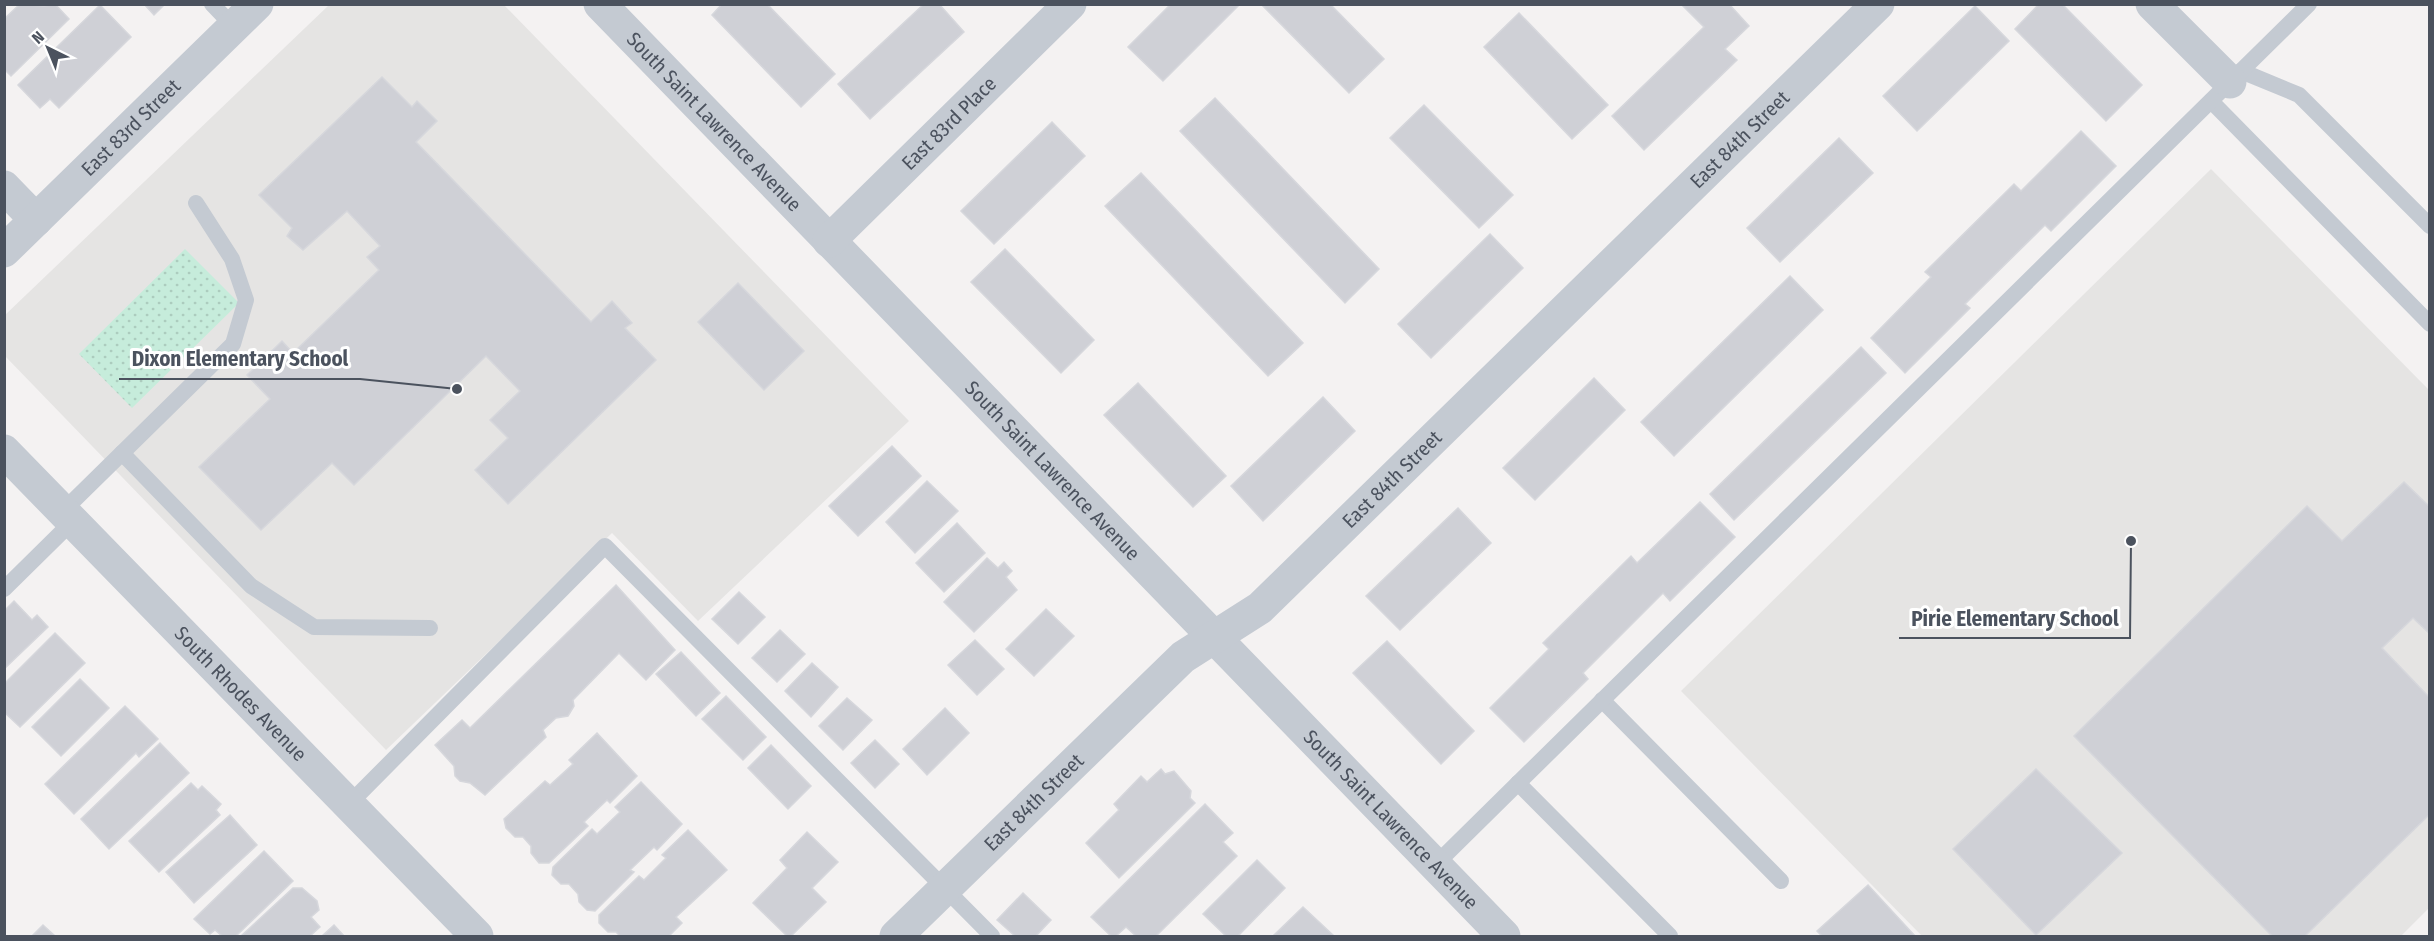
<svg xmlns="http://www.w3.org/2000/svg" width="2434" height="941" font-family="'Fira Sans Condensed',sans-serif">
<defs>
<pattern id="green-dots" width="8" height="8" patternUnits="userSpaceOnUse" patternTransform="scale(1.5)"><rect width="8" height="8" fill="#c6ecdb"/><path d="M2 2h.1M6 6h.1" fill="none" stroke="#acccbe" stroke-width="1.8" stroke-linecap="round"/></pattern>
</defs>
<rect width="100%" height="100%" fill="#f4f2f2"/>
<g fill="#e5e4e3">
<polygon points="329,5 504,5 909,421 698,621 612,533 386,750 5,356 4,316"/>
<polygon points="2211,169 2429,390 2429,908 2401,936 1922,936 1681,691"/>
</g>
<polygon fill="url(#green-dots)" points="185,249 239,303 132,408 79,354"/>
<g fill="#cfd0d6" stroke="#d6d7dc" stroke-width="1.5">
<polygon points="20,4 44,6 55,4 69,19 11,76 4,69 4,19"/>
<polygon points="144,4 165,4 154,15"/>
<polygon points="722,4 767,4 835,74 801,107 712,15"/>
<polygon points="924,4 939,4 964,32 870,119 838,84"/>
<polygon points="1171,4 1240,4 1163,81 1128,47"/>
<polygon points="1261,4 1330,4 1384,59 1349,93"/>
<polygon points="1681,4 1729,4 1749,26 1725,49 1737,60 1644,150 1612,116 1704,27"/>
<polygon points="2039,4 2062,4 2142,85 2106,121 2015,29"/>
<polygon points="100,5 131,37 59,108 50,99 40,108 18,85"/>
<polygon points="1975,6 2009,41 1917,131 1883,96"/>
<polygon points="1519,13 1608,105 1572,139 1484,47"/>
<polygon points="382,77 412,107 417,101 437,121 416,142 591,322 612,301 632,323 625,328 656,360 508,504 475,470 508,438 490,420 520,391 486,356 354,485 332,463 261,530 199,467 270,399 247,375 282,341 293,353 379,270 367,257 380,246 347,211 303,250 287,236 292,228 259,195"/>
<polygon points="1215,98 1379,269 1345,303 1180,131"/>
<polygon points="1424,105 1513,195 1479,228 1390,138"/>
<polygon points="1052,122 1085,156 994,244 961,211"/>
<polygon points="2081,131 2116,166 2051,231 2045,225 1965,304 1970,308 1905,373 1871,338 1931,277 1925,272 2014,184 2021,191"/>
<polygon points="1839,138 1873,173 1780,262 1747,228"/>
<polygon points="1141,173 1303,343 1268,376 1105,206"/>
<polygon points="1490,234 1523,268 1431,358 1398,324"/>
<polygon points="1005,249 1094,340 1061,373 971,282"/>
<polygon points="1790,276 1823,310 1674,456 1641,422"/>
<polygon points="738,283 804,351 764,390 698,322"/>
<polygon points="1861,347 1886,373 1734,520 1710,494"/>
<polygon points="1594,378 1625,410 1535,500 1503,468"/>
<polygon points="1138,383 1226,476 1193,507 1104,415"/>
<polygon points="1323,397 1355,431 1263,521 1231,486"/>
<polygon points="892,446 921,476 858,536 829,506"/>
<polygon points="927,481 958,511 915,553 886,522"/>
<polygon points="2404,482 2430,507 2430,634 2413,618 2382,648 2430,698 2430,814 2305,936 2272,936 2074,736 2307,506 2342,541"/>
<polygon points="1700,502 1735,537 1670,601 1663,593 1583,673 1588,679 1524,742 1490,708 1549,649 1543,643 1631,556 1637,563"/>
<polygon points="1458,508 1491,543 1400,630 1366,596"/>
<polygon points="957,523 985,553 944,592 916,563"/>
<polygon points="987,558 998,568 1004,562 1012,571 1006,577 1017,590 974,632 944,602"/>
<polygon points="616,585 675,650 646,680 619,653 573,700 574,706 568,716 556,718 543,730 546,737 485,795 470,783 460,781 455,776 454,766 435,745 462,720 470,728"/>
<polygon points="739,592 765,617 738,644 712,619"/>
<polygon points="14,601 32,620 37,615 48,627 4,669 4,611"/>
<polygon points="1046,609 1074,636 1034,676 1006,649"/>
<polygon points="780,630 805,654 777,682 752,658"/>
<polygon points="55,633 85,663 20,727 4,712 4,684"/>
<polygon points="975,640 1004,669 977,695 948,665"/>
<polygon points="1387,641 1474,731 1441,764 1353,673"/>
<polygon points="681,652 720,693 696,716 656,674"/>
<polygon points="812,663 838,687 811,717 785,691"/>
<polygon points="80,679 109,708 61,756 32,727"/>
<polygon points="726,696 766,737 743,760 702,719"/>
<polygon points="847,698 872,720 843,750 819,726"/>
<polygon points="125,706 158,739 139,757 136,753 74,814 45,784"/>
<polygon points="945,708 969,733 927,775 903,749"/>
<polygon points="597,733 637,776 610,803 607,800 584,822 588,826 549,863 539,863 531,853 531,846 523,837 515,837 506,828 504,819 545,781 550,785 573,764 569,760"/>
<polygon points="875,740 899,764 875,788 851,763"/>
<polygon points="160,743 189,773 109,849 81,819"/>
<polygon points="771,745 811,786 788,809 748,768"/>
<polygon points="1161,769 1165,774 1174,771 1191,791 1190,798 1195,803 1119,878 1086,843 1119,810 1114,804 1141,776 1147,782"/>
<polygon points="2036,769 2122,853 2036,935 1953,849"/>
<polygon points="641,782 682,824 657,850 654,847 630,870 634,872 595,911 587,910 579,902 578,894 569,884 561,884 552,875 553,867 592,829 597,834 620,812 615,807"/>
<polygon points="191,783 198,790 202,786 221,804 216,810 220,815 159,872 129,841"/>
<polygon points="1205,804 1233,833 1223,842 1237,856 1156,936 1136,936 1126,927 1116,936 1111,936 1091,917"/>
<polygon points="230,815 257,845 194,903 166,872"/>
<polygon points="688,830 727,870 676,917 682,923 669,936 620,936 616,932 608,932 599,923 599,915 639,876 644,880 666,858 662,855"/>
<polygon points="807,832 838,862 812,888 826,902 791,936 787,936 753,903 787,868 780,860"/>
<polygon points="264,851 293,881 236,936 222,936 215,930 210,934 194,919"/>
<polygon points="1257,860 1285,888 1238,936 1226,936 1203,914"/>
<polygon points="1868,885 1915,936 1822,936 1817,931"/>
<polygon points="293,888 302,888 317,901 319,910 311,917 320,927 310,936 241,936"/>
<polygon points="1023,893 1051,920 1036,936 1015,936 997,920"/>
<polygon points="1303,907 1334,936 1273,936"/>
<polygon points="43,925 55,936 32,936"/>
<polygon points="334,925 344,936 322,936"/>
</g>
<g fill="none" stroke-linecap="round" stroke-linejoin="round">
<g stroke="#c4cad2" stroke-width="16">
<polyline points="212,4 234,27"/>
<polyline points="2241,71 2299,95 2430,226"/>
<polyline points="2211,101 2430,324"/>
<polyline points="122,453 251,586 314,627 430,628"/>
<polyline points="63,511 233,344 246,300 232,259 196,203"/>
<polyline points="4,589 73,521"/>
<polyline points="1602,700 1781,881"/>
<polyline points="1518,783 1670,936"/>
<polyline points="348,805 605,546 992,936"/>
<polyline points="1435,865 2309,4"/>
</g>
<g stroke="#c4cad2" stroke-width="33">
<path id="s1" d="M600 4 1504 936"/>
<polyline points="2152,4 2230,82"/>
<polyline points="4,187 36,220"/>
<path id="s2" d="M829 241 1070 4"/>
<path id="s3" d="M4 451 477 936"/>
<path id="s4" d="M896 936 1183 657 1260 608 1878 4"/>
</g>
<path stroke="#c4cad2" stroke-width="33" id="s5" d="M4 251 257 4"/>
</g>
<g text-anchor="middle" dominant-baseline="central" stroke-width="6" stroke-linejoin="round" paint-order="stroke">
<g font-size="20" fill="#4b525e" stroke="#fff">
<text stroke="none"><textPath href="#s1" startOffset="164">South Saint Lawrence Avenue</textPath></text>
<text stroke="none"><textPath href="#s2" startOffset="168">East 83rd Place</textPath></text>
<text stroke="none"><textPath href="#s5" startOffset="177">East 83rd Street</textPath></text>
<text stroke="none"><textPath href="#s4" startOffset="1162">East 84th Street</textPath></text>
<text stroke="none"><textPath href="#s1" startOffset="650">South Saint Lawrence Avenue</textPath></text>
<text stroke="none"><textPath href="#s4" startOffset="676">East 84th Street</textPath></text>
<text stroke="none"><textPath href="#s3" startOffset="339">South Rhodes Avenue</textPath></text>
<text stroke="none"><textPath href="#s4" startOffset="192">East 84th Street</textPath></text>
<text stroke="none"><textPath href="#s1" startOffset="1136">South Saint Lawrence Avenue</textPath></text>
</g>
</g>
<path fill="none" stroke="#4b525e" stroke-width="2" d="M457 389L360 379H119M2131 541L2130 638H1899"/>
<g fill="#4b525e" stroke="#fff" stroke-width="2">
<circle cx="457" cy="389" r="6"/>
<circle cx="2131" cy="541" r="6"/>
</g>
<g font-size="21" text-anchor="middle" font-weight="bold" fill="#4b525e" stroke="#fff" stroke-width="6" stroke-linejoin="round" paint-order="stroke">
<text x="240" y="366">Dixon Elementary School</text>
<text x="2015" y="626">Pirie Elementary School</text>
</g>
<rect width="2434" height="941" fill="none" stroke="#4b525e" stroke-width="12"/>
<g transform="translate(48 48) rotate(317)" stroke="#ffffff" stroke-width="4.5" paint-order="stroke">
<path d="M0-4.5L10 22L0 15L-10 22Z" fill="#4b525e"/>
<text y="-9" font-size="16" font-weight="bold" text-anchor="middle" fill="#4b525e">N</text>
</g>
</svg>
